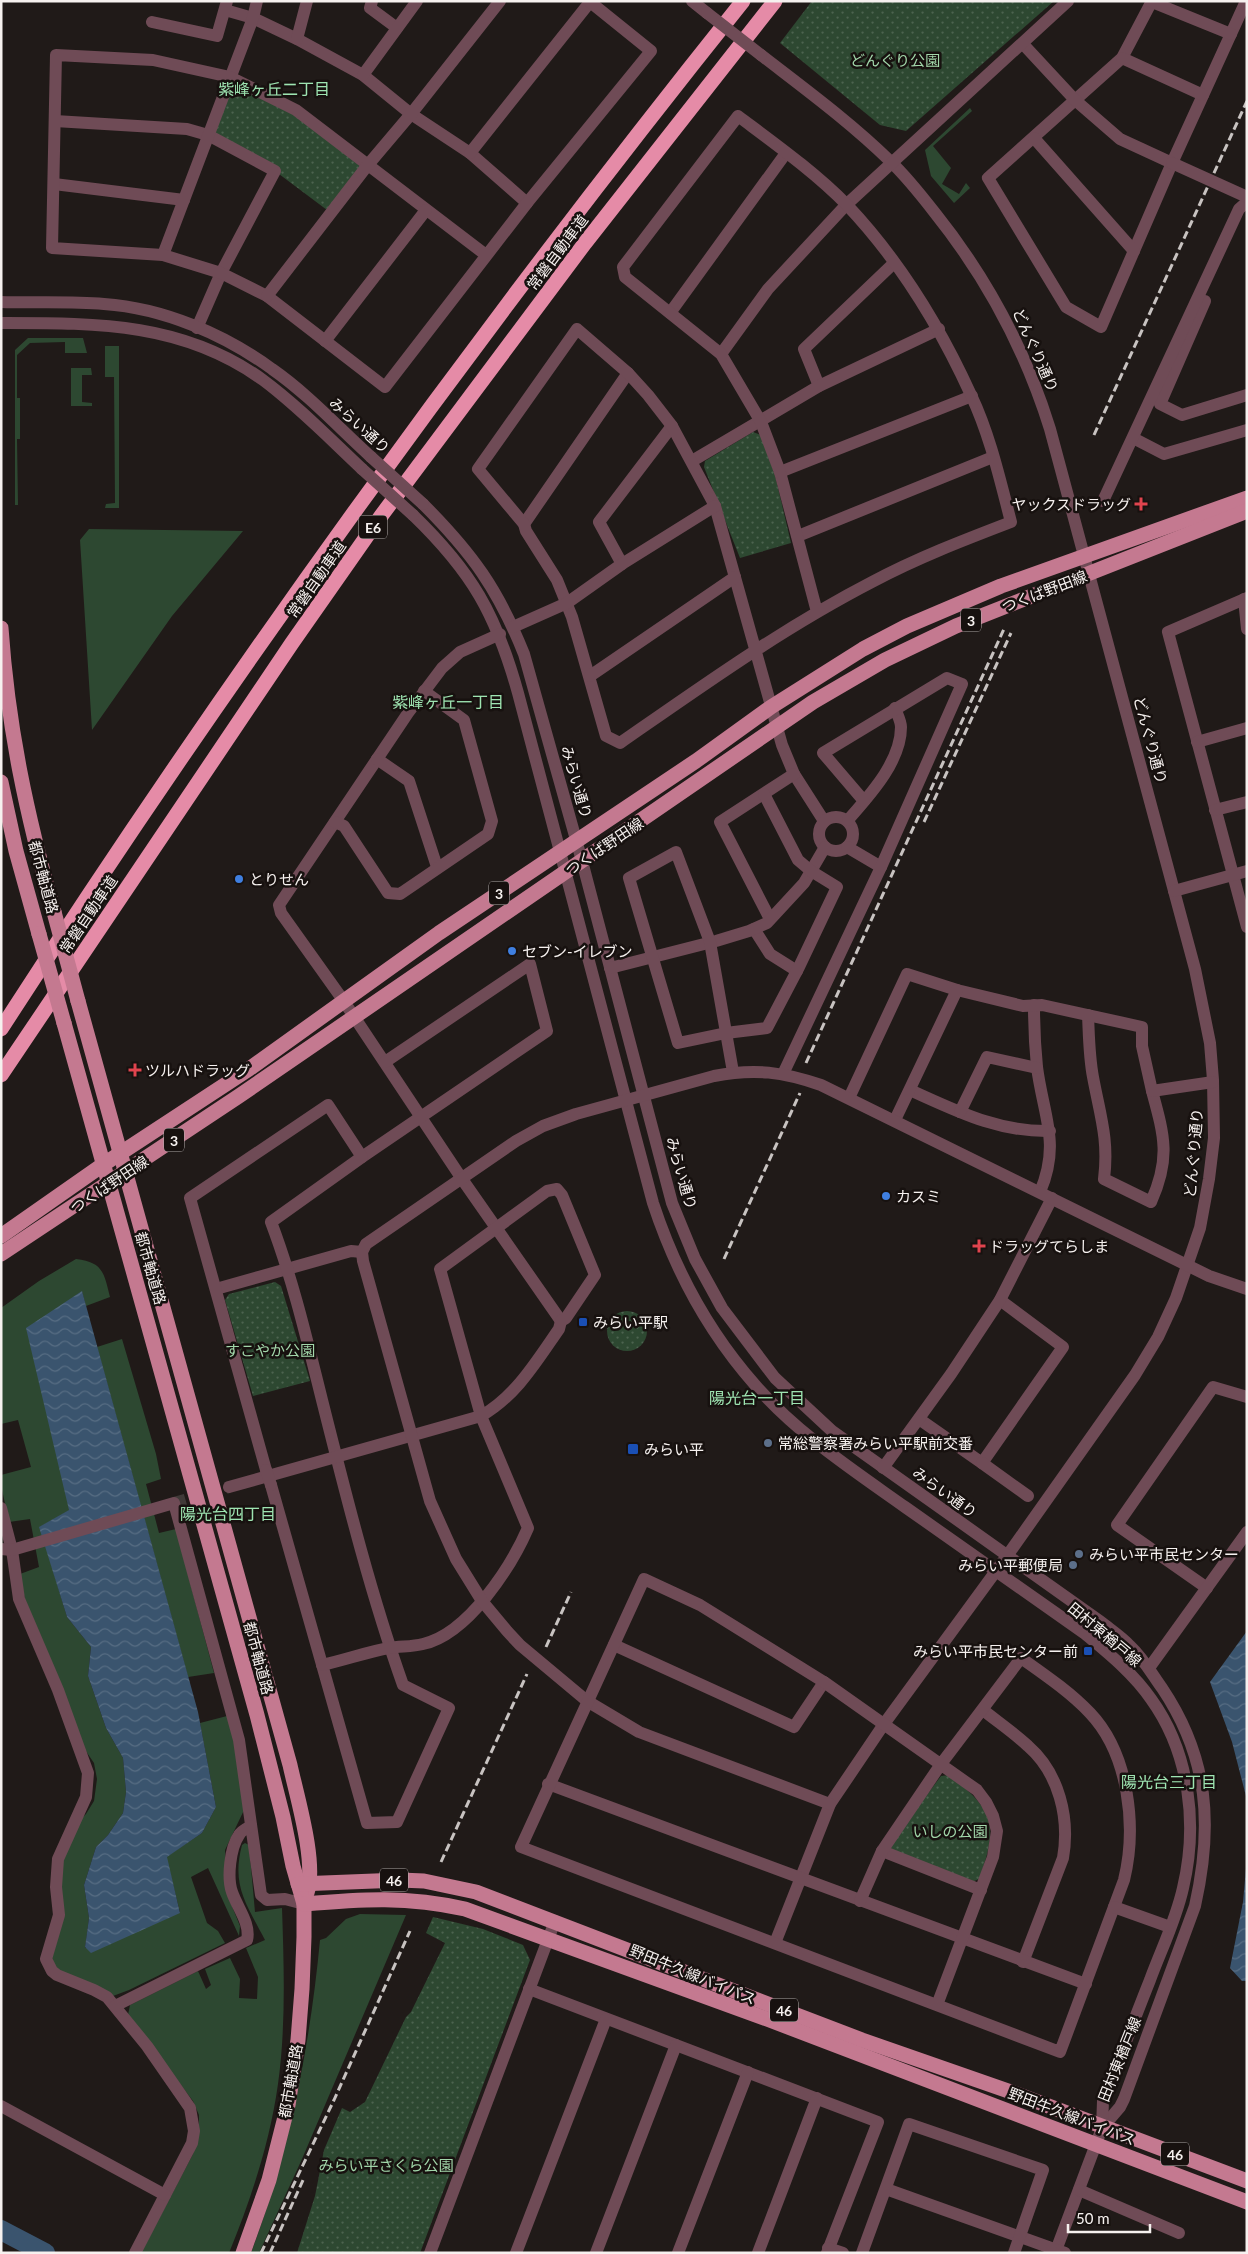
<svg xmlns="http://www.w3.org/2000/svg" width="1248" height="2254" font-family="Lato,'Noto Sans JP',sans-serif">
<defs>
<pattern id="park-dots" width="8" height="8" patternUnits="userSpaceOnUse" patternTransform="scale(1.25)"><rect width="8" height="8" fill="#2d4831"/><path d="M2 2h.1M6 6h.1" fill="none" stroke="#4c634f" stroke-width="1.8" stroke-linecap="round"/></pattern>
<pattern id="water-waves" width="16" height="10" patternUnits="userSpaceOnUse" patternTransform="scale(1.25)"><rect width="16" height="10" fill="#3a546e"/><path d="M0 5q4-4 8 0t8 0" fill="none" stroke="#576d83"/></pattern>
</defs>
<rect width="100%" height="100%" fill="#201a18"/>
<g fill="#2d4831">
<polygon points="970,108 972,111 933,146 951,168 942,184 959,194 966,183 970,188 954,203 931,176 925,150"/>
<polygon points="28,338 83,338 87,353 65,353 65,342 30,343 17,355 17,398 20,398 20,439 17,439 18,505 15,505 15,350"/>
<polygon points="105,346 119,346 119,508 105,508 106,504 115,503 114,377 105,377"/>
<polygon points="71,368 91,368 92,375 82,375 82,402 92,403 92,406 71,406"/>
<polygon points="89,529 243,531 172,616 92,730 80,540"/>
<path d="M76 1259C103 1262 104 1273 110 1297L86 1306 82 1292 68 1503 70 1510 40 1527 67 1617 91 1647 88 1676 106 1728 123 1758 126 1792 123 1813 108 1835 96 1847 84 1885 89 1918 85 1948 180 1912 166 1857 202 1833 216 1807 200 1723 227 1716 236 1747 245 1808 225 1850 227 1894 240 1926 239 1936 208 1868 191 1877 207 1923 218 1931 225 1943 129 1990 113 1996 57 1973 50 1961 62 1863 77 1823 86 1814 94 1801 97 1779 94 1763 77 1738 29 1621 20 1574 39 1567 30 1519 9 1522 1 1485V1475L31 1467 18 1420 1 1424V1308L39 1281Z"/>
<polygon points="122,1339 156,1454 161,1479 146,1484 159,1533 176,1529 214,1673 188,1677 97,1347"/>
<path d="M245 1843 249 1845 255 1912 282 1908C284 1966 286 2027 278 2084 270 2142 251 2199 229 2253H141L193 2154 199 2132V2115L193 2101 128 2015 130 2005 198 1971 206 1989 211 1985 205 1969 230 1958 240 1979 239 1998 257 1999 258 1977 246 1948 265 1940C247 1905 231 1886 242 1845Z"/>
<path d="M360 1914 406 1915 302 2159 259 2253H251C289 2153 310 2046 320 1940L326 1938 346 1919Z"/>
</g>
<g fill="url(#park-dots)">
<polygon points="812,1 1054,1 906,131 880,125 780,43"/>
<polygon points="230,77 296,110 367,166 331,213 275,171 208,135"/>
<polygon points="753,432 761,435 775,475 791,543 740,558 704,467 705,461"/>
<polygon points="275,1282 281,1286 310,1381 253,1396 225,1300 229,1294"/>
<circle cx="627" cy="1331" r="20"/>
<path d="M949 1775C994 1810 999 1825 979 1879L972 1882 892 1853 890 1844 941 1776Z"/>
<polygon points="433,1917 483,1929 523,1945 530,1960 420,2253 297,2253 315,2196 324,2150 342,2108 350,2112 365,2102 406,2017 411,2012 445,1943 426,1933"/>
</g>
<g fill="url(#water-waves)">
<polygon points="82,1291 198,1712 216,1807 202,1833 167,1857 180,1913 91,1953 85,1947 89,1918 84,1885 96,1847 108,1835 123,1813 126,1792 123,1758 106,1728 88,1676 91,1647 67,1617 39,1527 69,1510 26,1328"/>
<polygon points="1247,1631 1247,1800 1232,1742 1210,1682"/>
<polygon points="1247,1857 1247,1981 1242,1981 1230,1968 1243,1902"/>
</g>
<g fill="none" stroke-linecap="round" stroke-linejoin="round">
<polyline stroke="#3a546e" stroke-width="20" points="1,2230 45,2253"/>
<polyline stroke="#403a38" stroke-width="12" stroke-dasharray="12 6" stroke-linecap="butt" points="174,1503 229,1487"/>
<g stroke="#6f4b56" stroke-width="12">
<polyline points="372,1 370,8 397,28"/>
<polyline points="692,1 707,13"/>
<polyline points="1152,1 1122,58 988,178 1066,307 1101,327 1172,163 1246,1"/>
<polyline points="1152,2 1231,34"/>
<polyline points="225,10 253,18 297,39 363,75 411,114 470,153 527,203"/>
<polyline points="152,22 217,36 227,1"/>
<polyline points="297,39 307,1"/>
<polyline points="1023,44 1075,100 1120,139 1172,163"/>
<path d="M761 55C805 89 850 122 890 161 907 177 921 195 935 213 987 278 1025 349 1050 429L1195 969 1210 1043 1213 1080 1214 1138 1209 1179 1200 1228 1176 1298 1158 1337 1135 1375 1007 1556 884 1724 830 1804 775 1943"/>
<polyline points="1122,58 1203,95"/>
<polyline points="363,75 417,1"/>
<polyline points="55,121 187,129 208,135 275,171 221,273 197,328"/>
<polyline points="1034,138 1134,251"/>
<polyline points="470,153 590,2"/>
<polyline points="54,184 184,200"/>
<polyline points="163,255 253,18 257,1"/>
<polyline points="486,255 296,110 230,77 153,60 56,55 52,248 163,255 221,273 267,296 385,387 527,203 651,51 589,1"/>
<polyline points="267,296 367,166 411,114 500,1"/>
<polyline points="1205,301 1160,404 1182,415 1247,395"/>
<path d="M1 302C35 303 70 301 104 304 163 308 224 334 272 369 308 394 339 428 371 457"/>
<polyline points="670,313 786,153"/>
<path d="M1 323C96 323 183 322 263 380 298 406 330 439 362 469"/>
<polyline points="325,341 426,210"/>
<polyline points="721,354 768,289 846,205 1068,1"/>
<polyline points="819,386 804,349 894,263"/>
<polyline points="1133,438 1164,454 1247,430"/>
<polyline points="692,461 819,386 939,329"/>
<polyline points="780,472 972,396"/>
<polyline points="1103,501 1239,209 1247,202"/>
<path d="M423 504C472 553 498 589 524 654L582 861 672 1203 695 1259 722 1308 775 1378 832 1431 1101 1622C1111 1630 1122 1637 1130 1646 1143 1658 1152 1674 1162 1688 1209 1758 1213 1826 1195 1906L1124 2099 1120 2107 1102 2128"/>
<path d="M413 515C472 572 496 614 518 693L653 1203C675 1270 709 1333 756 1386 798 1434 853 1470 905 1507 964 1549 1024 1591 1084 1633 1108 1653 1133 1673 1151 1699 1190 1753 1198 1825 1183 1888 1176 1920 1161 1950 1150 1980 1134 2020 1119 2060 1103 2101L1102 2128 1055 2253"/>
<polyline points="524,524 628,373"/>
<polyline points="798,536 993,457"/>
<polyline points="622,564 599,522 672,426"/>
<polyline points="1247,598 1168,632 1247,927"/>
<polyline points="1244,599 1247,629"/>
<path d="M817 612 780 472 761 422 721 354 625 277 623 267 738 116C774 143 816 173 847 205 899 260 940 327 971 395 990 435 1000 480 1011 522 964 540 917 558 872 582 783 628 702 686 620 743L606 736 572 617 557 580 526 531 524 524 478 469 577 329 628 373 648 395 672 426 715 506 782 745 794 774 824 821"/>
<polyline points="513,627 567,603 622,564 715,506"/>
<polyline points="500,634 460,652 442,668 408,713 279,905 281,913 343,1000 462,1179 561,1321"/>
<polyline points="590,676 735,577"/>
<polyline points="1197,742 1247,728"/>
<polyline points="377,759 409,781 437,867"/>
<polyline points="1215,810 1247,802"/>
<circle cx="836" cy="834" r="17"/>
<path d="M848 820C869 796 901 762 901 727 901 721 897 714 895 708"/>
<polyline points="335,822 344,826 388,893 400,894 488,834 492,821 464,720 424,691"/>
<polyline points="847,847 881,867"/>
<polyline points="1174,891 1247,871"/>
<polyline points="770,919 720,822 794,774"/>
<polyline points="754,929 770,954 797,971"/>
<polyline points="610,968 716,941 749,931 767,923 804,883 825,847"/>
<path d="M1034 1005C1034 1026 1035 1047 1037 1067 1043 1115 1061 1143 1040 1192"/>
<path d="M1088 1015C1089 1036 1089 1056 1093 1077 1100 1115 1109 1139 1104 1179L1151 1202C1171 1158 1164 1135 1152 1091"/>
<polyline points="733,1072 710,942 676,852 629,878 678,1043 726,1033 767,1028 799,967 837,887 811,871 798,860 764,794"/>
<polyline points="783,1074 881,867 962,684 947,678 823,753 864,801"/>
<path d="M910 1090C957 1111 997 1132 1050 1131"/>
<polyline points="849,1098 907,974 957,990 1023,1006 1042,1005 1142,1027 1142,1046 1152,1091 1213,1082"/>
<polyline points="960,1112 987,1057 1037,1068"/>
<polyline points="895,1120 957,990"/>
<polyline points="362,1157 547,1031 530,964 385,1062"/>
<polyline points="216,1289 351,1251 362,1252"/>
<polyline points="919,1419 982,1463 1063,1347 1000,1300"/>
<polyline points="982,1463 1028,1496"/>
<polyline points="883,1468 951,1374 1000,1300 1052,1198"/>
<path d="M266 1470 190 1198 328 1105 362 1157 271 1222C293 1280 307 1340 322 1400 346 1495 370 1592 403 1685L449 1708 397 1822 367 1823 271 1485"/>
<path d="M229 1487 481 1416C516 1396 536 1362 559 1329L561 1321 566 1318 595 1275 562 1195 557 1189 547 1191 440 1269 481 1416 528 1528C511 1567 468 1634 423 1644 412 1647 400 1646 389 1648 367 1652 345 1660 322 1665"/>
<polyline points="1,1508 12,1550 19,1599 58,1690 88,1773 86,1797 58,1859 56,1887 59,1915 46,1959 52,1971 57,1975 94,1990 107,1997 147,2046 190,2108 194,2131 192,2143 135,2253"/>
<polyline points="1,1549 12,1550 174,1503 239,1740 261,1895 267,1900 285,1899 304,1904"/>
<polyline points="1207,1588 1117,1525 1213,1387 1247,1397"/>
<polyline points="614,1645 794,1727 824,1682"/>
<polyline points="1149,1668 1247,1532"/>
<path d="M983 1710C998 1722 1014 1733 1028 1746 1059 1773 1070 1818 1063 1858L1023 1962"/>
<polyline points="548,1784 1086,1984"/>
<path d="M830 1804 639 1732 587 1701 520 1645 507 1631 482 1601 456 1559 430 1501 363 1261 362 1252 366 1244 516 1141 543 1126 576 1114 714 1076C755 1068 783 1072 821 1085L1209 1276 1247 1289"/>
<polyline points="882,1851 981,1890"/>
<path d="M860 1901 882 1851 941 1764 1021 1658C1045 1675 1070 1692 1090 1713 1129 1754 1137 1827 1124 1880L1060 2052 521 1847 644 1579 700 1605 824 1682 977 1790 986 1802 993 1816 997 1831 993 1857 937 2005"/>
<polyline points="1114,1907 1170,1927"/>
<polyline points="529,1989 878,2122 827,2253"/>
<path d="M115 2006 247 1940C251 1924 237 1907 232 1892 227 1878 230 1848 239 1835 241 1831 247 1828 251 1826"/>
<polyline points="1,2106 165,2195"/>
<polyline points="886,2189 1065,2253"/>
<polyline points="1079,2190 1179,2233"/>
<polyline points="828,2248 843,2253"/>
<polyline points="430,2253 555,1921"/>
<polyline points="516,2253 606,2019"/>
<polyline points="596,2253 676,2045"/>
<polyline points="678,2253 748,2072"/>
<polyline points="758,2253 817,2098"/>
<polyline points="862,2253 909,2124 1043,2170 1014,2253"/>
</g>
<g stroke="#c47990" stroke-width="15">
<path d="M1 628C8 729 27 816 54 912"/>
<polyline points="1,782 16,851 39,934"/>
<path d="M78 1001 290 1765C297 1797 317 1863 307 1893"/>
<polyline points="64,1023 257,1715 283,1817 293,1866 304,1904 304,1937 302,1989 298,2040 288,2105 269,2180 243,2253"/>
<polyline points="1,1236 104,1164 249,1069 439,933 696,761 771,707 863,649 907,626 1001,586 1247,498"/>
<polyline points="1,1254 239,1096 813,702 885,660 956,626 1247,511"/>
<polyline points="298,1884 400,1880 424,1881 476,1892 862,2040 1014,2093 1247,2181"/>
<path d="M304 1904C363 1899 407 1896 465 1909L767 2019 1247 2202"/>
</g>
<g stroke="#e58ba7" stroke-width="15">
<path d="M1 1029C230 674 479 331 743 1"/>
<polyline points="1,1075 292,643 381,516 585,243 775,1"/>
</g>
<g stroke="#c8c3c1" stroke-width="3" stroke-dasharray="8 4" stroke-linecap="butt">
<polyline points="1094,435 1247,101"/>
<polyline points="924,822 1011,633"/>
<polyline points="806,1063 1004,629"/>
<polyline points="724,1259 800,1093"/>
<polyline points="546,1647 571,1592"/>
<polyline points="441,1862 527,1674"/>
<polyline points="261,2253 334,2100 410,1931"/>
<polyline points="270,2253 304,2178"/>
</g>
<g stroke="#6f4b56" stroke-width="12">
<polyline points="707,13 761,55"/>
<polyline points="1172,163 1247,197"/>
<polyline points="371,457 423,504"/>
<polyline points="362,469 413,515"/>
<polyline points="266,1470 271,1485"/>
</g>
<g stroke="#c47990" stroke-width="15">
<polyline points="54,912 78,1001"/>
<polyline points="39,934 64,1023"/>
</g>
</g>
<g fill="#e0444e" stroke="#17110f" stroke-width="2">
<path d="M1138.5 496.5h5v5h5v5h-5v5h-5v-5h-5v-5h5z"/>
<path d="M132.5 1062.5h5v5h5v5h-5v5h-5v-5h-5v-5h5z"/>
<path d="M976.5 1238.5h5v5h5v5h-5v5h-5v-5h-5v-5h5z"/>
</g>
<g fill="#3f7fe0" stroke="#17110f" stroke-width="2">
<circle cx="239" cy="879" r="5"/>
<circle cx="512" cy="951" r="5"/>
<circle cx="886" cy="1196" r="5"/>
</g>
<g fill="#1a4fb4" stroke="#17110f" stroke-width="2">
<rect x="578" y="1317" width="10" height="10" rx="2.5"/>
<rect x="627" y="1443" width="12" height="12" rx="2.5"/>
<rect x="1083" y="1646" width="10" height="10" rx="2.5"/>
</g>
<g fill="#5c6f8a" stroke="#17110f" stroke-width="2">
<circle cx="768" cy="1443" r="5"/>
<circle cx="1079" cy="1554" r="5"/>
<circle cx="1073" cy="1565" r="5"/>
</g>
<g text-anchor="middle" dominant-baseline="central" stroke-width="5" stroke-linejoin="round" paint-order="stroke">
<g fill="#17110f" stroke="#b3aeac" stroke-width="1">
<rect x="359" y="515.5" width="28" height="23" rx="4"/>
<rect x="961" y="608.5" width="20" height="23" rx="4"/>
<rect x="489" y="881.5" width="20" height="23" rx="4"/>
<rect x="164" y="1128.5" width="20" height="23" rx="4"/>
<rect x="380" y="1868.5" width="28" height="23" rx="4"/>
<rect x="770" y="1998.5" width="28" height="23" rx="4"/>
<rect x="1161" y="2142.5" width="28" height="23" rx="4"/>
</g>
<g font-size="14" font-weight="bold" fill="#f6f1ef">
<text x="373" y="527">E6</text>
<text x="971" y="620">3</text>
<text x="499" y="893">3</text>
<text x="174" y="1140">3</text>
<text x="394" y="1880">46</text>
<text x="784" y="2010">46</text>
<text x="1175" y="2154">46</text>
</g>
<g font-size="15" fill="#a2d7aa" stroke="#17110f">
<text x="895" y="60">どんぐり公園</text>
<text x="270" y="1350">すこやか公園</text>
<text x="950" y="1831">いしの公園</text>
<text x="386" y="2165">みらい平さくら公園</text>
</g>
<g font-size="15" fill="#f6f1ef" stroke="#17110f">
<text transform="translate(557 252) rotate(-53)">常磐自動車道</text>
<text transform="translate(1036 350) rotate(66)">どんぐり通り</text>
<text transform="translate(360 425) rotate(42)">みらい通り</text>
<text transform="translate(316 579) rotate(-55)">常磐自動車道</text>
<text transform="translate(1044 591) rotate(-21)">つくば野田線</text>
<text transform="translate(1151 740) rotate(75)">どんぐり通り</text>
<text transform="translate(577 782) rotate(74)">みらい通り</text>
<text transform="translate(604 846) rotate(-34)">つくば野田線</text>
<text transform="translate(44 877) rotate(75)">都市軸道路</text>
<text transform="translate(88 914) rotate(-56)">常磐自動車道</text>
<text transform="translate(1193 1153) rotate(-85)">どんぐり通り</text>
<text transform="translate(682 1173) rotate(74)">みらい通り</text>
<text transform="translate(109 1184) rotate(-34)">つくば野田線</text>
<text transform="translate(151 1268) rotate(74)">都市軸道路</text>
<text transform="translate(945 1492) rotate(36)">みらい通り</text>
<text transform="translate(1105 1634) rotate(40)">田村東楢戸線</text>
<text transform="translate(259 1658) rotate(75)">都市軸道路</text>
<text transform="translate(693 1974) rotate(22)">野田牛久線バイパス</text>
<text transform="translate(1119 2059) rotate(-68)">田村東楢戸線</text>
<text transform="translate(290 2081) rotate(-80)">都市軸道路</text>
<text transform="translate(1072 2116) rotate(21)">野田牛久線バイパス</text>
</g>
<g font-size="15" fill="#f6f1ef" stroke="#17110f" text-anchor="start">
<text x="1131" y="504" text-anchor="end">ヤックスドラッグ</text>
<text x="249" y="879">とりせん</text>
<text x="522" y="951">セブン-イレブン</text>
<text x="145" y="1070">ツルハドラッグ</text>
<text x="896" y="1196">カスミ</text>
<text x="989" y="1246">ドラッグてらしま</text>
<text x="593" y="1322">みらい平駅</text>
<text x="778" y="1443">常総警察署みらい平駅前交番</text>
<text x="644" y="1449">みらい平</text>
<text x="1089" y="1554">みらい平市民センター</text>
<text x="1063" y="1565" text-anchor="end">みらい平郵便局</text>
<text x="1078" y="1651" text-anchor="end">みらい平市民センター前</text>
</g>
<g font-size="16" fill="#9ee4b1" stroke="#17110f">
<text x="274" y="88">紫峰ヶ丘二丁目</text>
<text x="448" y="701">紫峰ヶ丘一丁目</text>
<text x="757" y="1397">陽光台一丁目</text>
<text x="228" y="1513">陽光台四丁目</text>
<text x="1169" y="1781">陽光台三丁目</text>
</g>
</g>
<rect width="1248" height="2254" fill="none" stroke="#f6f1ef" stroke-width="5"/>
<path d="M1068 2224v8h82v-8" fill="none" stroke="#f6f1ef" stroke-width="2.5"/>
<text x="1076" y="2224" font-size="15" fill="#f6f1ef" stroke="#17110f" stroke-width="4" paint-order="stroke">50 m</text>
</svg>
